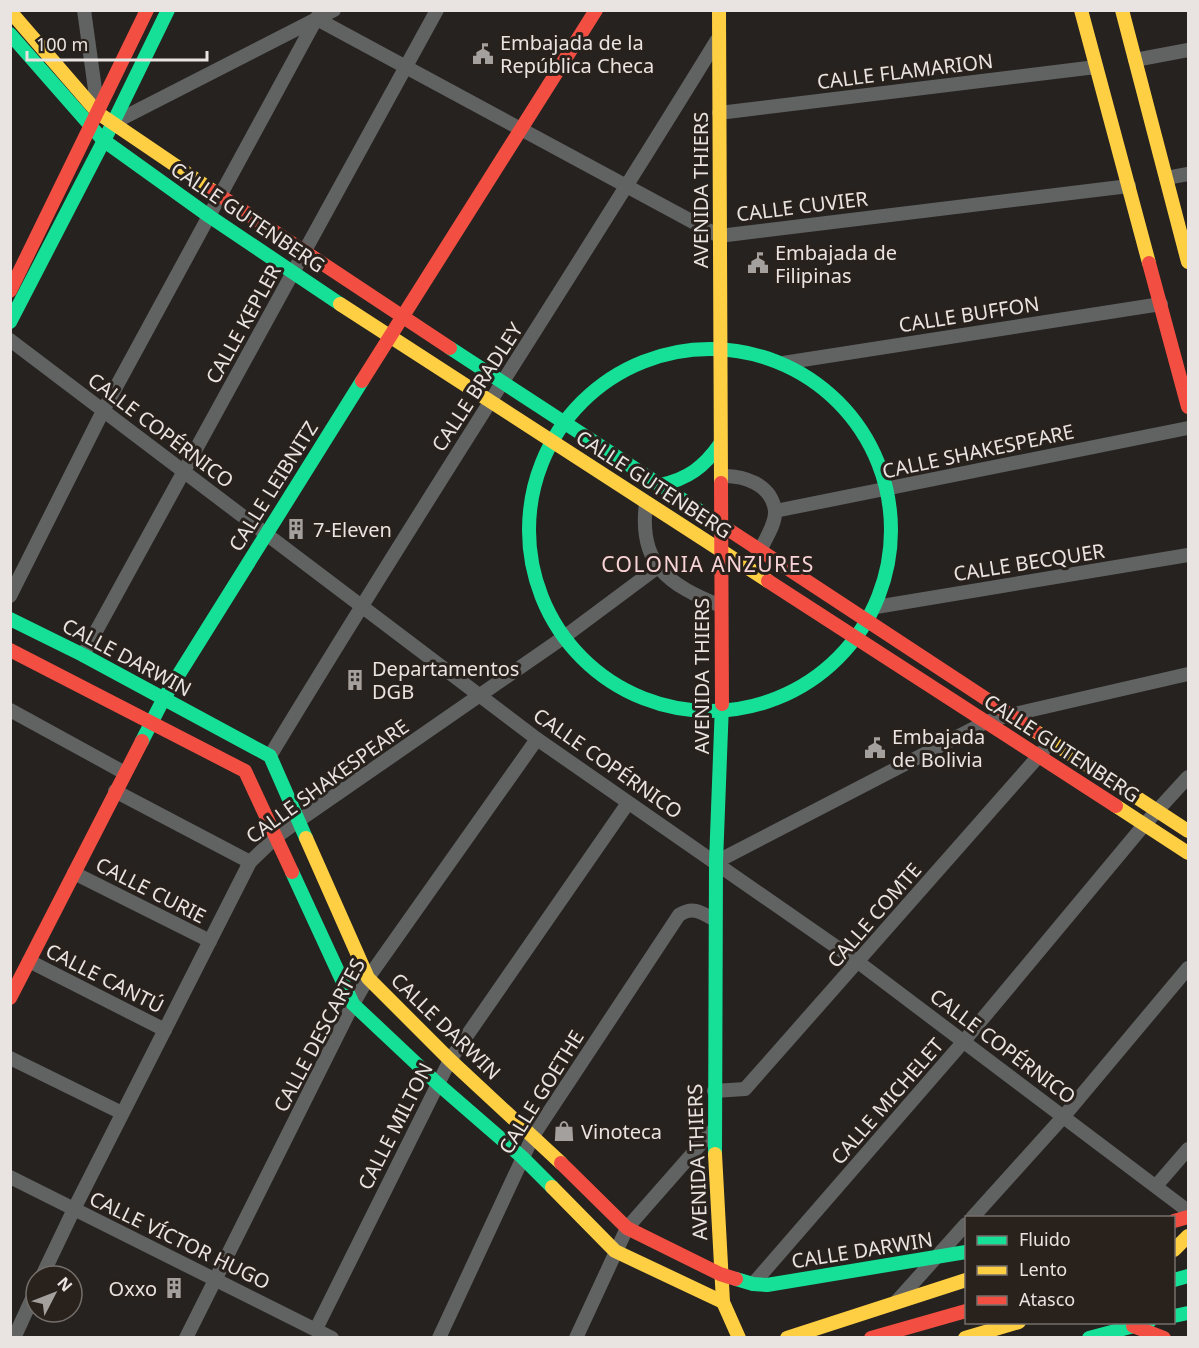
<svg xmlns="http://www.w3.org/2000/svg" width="1199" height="1348" font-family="'Noto Sans',sans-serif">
<rect width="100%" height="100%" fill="#25221f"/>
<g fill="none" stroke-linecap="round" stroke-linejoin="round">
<g stroke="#616262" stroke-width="14">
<polyline points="84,10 98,111"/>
<polyline points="317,19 719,236 1129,186"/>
<polyline points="1135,60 1188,50"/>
<polyline points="719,113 1096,67"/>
<polyline points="113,123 334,10"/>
<polyline points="1166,178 1188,174"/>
<polyline points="10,340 537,739 858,962 1188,1211"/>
<polyline points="783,363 1161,304"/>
<path d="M721 476C743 475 772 484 775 511 776 524 765 539 760 551"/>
<path d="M646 503C638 565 669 585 721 606"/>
<polyline points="775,511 1188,428"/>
<polyline points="10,596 103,411 320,12"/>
<polyline points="876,607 1188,555"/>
<polyline points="83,655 437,10"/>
<polyline points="10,710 125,773"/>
<path d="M270 756C415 515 570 280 717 40"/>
<polyline points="115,791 250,862"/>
<polyline points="716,862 986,722 1010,715 1188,674"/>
<polyline points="74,873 210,941"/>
<polyline points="29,961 165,1030"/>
<polyline points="10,1058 122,1113"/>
<polyline points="714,1091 745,1089 1044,750"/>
<polyline points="10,1177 332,1338"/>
<polyline points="1156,1186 1188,1149"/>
<polyline points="972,1218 1064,1116 1188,968"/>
<polyline points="42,1276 74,1209 250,862 276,837 298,821 564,637 658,567"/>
<polyline points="753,1284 964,1041 1144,825 1188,777"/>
<polyline points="897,1301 966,1224"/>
<polyline points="316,1329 450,1060 628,803"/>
<polyline points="14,1338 36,1290"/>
<polyline points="186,1338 353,1004 368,978 537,739"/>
<path d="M439 1338 533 1136 679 915C693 906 701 912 715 920"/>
<polyline points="576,1338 627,1228 714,1129"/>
</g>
<g stroke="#16e098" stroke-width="14">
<polyline points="10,34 103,140 209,216 340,304"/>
<polyline points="10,322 113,123 168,10"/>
<polyline points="450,348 729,530"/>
<circle cx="710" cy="530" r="181"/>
<path d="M660 485C688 479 704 467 720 444"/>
<polyline points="10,619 83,655 270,756 306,838"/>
<polyline points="142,741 164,698 362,381"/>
<polyline points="292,872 353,1004 438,1084 522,1157 552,1187"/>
<polyline points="715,1154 716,862 722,704"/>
<polyline points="736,1279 753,1284 767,1285 966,1252"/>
<polyline points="1174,1280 1188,1276"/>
<polyline points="1174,1316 1188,1313"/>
<polyline points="1089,1338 1149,1322"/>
</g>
<g stroke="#ffcf43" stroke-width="14">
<polyline points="719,10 721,483"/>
<polyline points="1081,10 1149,263"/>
<polyline points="1122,10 1188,262"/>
<polyline points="10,11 98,113 213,191"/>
<polyline points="340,304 768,581"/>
<polyline points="1035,731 1188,831"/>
<polyline points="1116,806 1188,853"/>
<polyline points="306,838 368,978 450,1060 561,1163"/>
<polyline points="715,1154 723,1302 739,1338"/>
<polyline points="552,1187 615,1251 723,1302"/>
<polyline points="1174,1250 1188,1236"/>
<polyline points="787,1338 966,1280"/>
<polyline points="965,1338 1019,1322"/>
</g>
<g stroke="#f24e42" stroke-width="14">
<polyline points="213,191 450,348"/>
<polyline points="1149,263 1188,407"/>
<polyline points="10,291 147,10"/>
<polyline points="362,381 596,10"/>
<polyline points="721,483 722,704"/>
<polyline points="729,530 1035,731"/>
<polyline points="768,581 1116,806"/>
<polyline points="10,650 245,771 292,872"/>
<polyline points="10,998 142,741"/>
<polyline points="561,1163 627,1228 720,1274 736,1279"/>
<polyline points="1174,1221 1188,1217"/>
<polyline points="1133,1326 1164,1338"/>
<polyline points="871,1338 966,1311"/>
</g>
</g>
<defs>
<symbol id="civic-bare" viewBox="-9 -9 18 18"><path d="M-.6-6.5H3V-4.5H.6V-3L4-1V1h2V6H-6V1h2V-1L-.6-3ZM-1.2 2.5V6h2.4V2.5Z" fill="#a4a09d" stroke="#28211c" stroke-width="2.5" paint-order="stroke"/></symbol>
<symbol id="building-bare" viewBox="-9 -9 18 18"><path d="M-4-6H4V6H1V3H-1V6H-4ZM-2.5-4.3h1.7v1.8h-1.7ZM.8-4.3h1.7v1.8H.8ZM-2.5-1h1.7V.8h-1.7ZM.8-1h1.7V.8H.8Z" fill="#a4a09d" stroke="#28211c" stroke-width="2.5" paint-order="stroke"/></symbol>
<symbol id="shop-bare" viewBox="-9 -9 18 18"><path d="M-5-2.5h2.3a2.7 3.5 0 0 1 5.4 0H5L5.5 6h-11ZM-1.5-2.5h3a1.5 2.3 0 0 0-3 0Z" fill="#a4a09d" stroke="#28211c" stroke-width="2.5" paint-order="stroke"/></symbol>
</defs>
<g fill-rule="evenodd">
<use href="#civic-bare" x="468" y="39" width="30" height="30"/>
<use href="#civic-bare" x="743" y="248" width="30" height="30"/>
<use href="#building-bare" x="281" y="514" width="30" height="30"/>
<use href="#building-bare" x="340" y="665" width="30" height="30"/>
<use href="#civic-bare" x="860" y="733" width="30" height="30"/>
<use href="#shop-bare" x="549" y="1116" width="30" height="30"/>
<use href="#building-bare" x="159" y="1273" width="30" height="30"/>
</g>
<g text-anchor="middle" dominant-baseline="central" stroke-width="6" stroke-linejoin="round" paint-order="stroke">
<g font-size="20" fill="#e9e4e1" stroke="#28211c" text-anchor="start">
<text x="500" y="42">Embajada de la<tspan x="500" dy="23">República Checa</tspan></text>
<text x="775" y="252">Embajada de<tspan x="775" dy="23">Filipinas</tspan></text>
<text x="313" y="529">7-Eleven</text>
<text x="372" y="668">Departamentos<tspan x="372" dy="23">DGB</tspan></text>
<text x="892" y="736">Embajada<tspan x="892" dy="23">de Bolivia</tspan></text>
<text x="581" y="1131">Vinoteca</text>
<text x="157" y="1288" text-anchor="end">Oxxo</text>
</g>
<g font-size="20" fill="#e9e4e1" stroke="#28211c">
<text transform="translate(905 71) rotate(-7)">CALLE FLAMARION</text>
<text transform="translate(700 190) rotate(-90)">AVENIDA THIERS</text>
<text transform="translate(802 206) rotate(-7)">CALLE CUVIER</text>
<text transform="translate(248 217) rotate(34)">CALLE GUTENBERG</text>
<text transform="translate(969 314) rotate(-9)">CALLE BUFFON</text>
<text transform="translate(243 324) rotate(-61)">CALLE KEPLER</text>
<text transform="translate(477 387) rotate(-57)">CALLE BRADLEY</text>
<text transform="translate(161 430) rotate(37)">CALLE COPÉRNICO</text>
<text transform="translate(978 451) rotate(-12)">CALLE SHAKESPEARE</text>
<text transform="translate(654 484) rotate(33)">CALLE GUTENBERG</text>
<text transform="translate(273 486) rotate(-58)">CALLE LEIBNITZ</text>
<text transform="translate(1029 562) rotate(-9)">CALLE BECQUER</text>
<text transform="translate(127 657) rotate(28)">CALLE DARWIN</text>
<text transform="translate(701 676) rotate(-90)">AVENIDA THIERS</text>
<text transform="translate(1062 748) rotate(33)">CALLE GUTENBERG</text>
<text transform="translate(608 763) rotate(35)">CALLE COPÉRNICO</text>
<text transform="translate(327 781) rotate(-36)">CALLE SHAKESPEARE</text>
<text transform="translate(151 890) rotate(27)">CALLE CURIE</text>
<text transform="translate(874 915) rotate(-49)">CALLE COMTE</text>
<text transform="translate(105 978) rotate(27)">CALLE CANTÚ</text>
<text transform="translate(446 1026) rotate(44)">CALLE DARWIN</text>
<text transform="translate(319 1035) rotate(-62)">CALLE DESCARTES</text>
<text transform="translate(1003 1046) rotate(37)">CALLE COPÉRNICO</text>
<text transform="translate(541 1092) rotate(-58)">CALLE GOETHE</text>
<text transform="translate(887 1101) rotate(-49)">CALLE MICHELET</text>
<text transform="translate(395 1126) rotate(-63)">CALLE MILTON</text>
<text transform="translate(697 1162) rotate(-92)">AVENIDA THIERS</text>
<text transform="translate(180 1240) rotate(26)">CALLE VÍCTOR HUGO</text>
<text transform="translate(862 1250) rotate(-9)">CALLE DARWIN</text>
</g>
<g font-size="21" letter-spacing="1.5" fill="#f8d4d9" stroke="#28211c">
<text x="708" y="564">COLONIA ANZURES</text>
</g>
</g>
<rect width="1199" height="1348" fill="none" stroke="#e9e4e1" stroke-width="24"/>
<rect x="965" y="1216" width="210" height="108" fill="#28211c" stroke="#756f6b" stroke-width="1.5"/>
<rect x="977" y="1236" width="30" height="9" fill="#16e098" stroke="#756f6b" stroke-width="1.5"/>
<text x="1019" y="1246" font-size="18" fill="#e9e4e1">Fluido</text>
<rect x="977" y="1266" width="30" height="9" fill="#ffcf43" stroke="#756f6b" stroke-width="1.5"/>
<text x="1019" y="1276" font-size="18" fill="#e9e4e1">Lento</text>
<rect x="977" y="1296" width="30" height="9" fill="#f24e42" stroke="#756f6b" stroke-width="1.5"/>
<text x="1019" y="1306" font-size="18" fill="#e9e4e1">Atasco</text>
<g transform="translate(54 1294) rotate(48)"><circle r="28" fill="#28211c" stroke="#756f6b" stroke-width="1.5"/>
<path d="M0-4.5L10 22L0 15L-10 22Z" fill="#a4a09d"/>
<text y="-9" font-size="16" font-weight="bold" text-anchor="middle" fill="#e9e4e1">N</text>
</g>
<path d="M27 51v9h180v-9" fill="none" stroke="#e9e4e1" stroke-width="3"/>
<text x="36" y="51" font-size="18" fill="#e9e4e1" stroke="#28211c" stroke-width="4.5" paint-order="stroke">100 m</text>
</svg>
